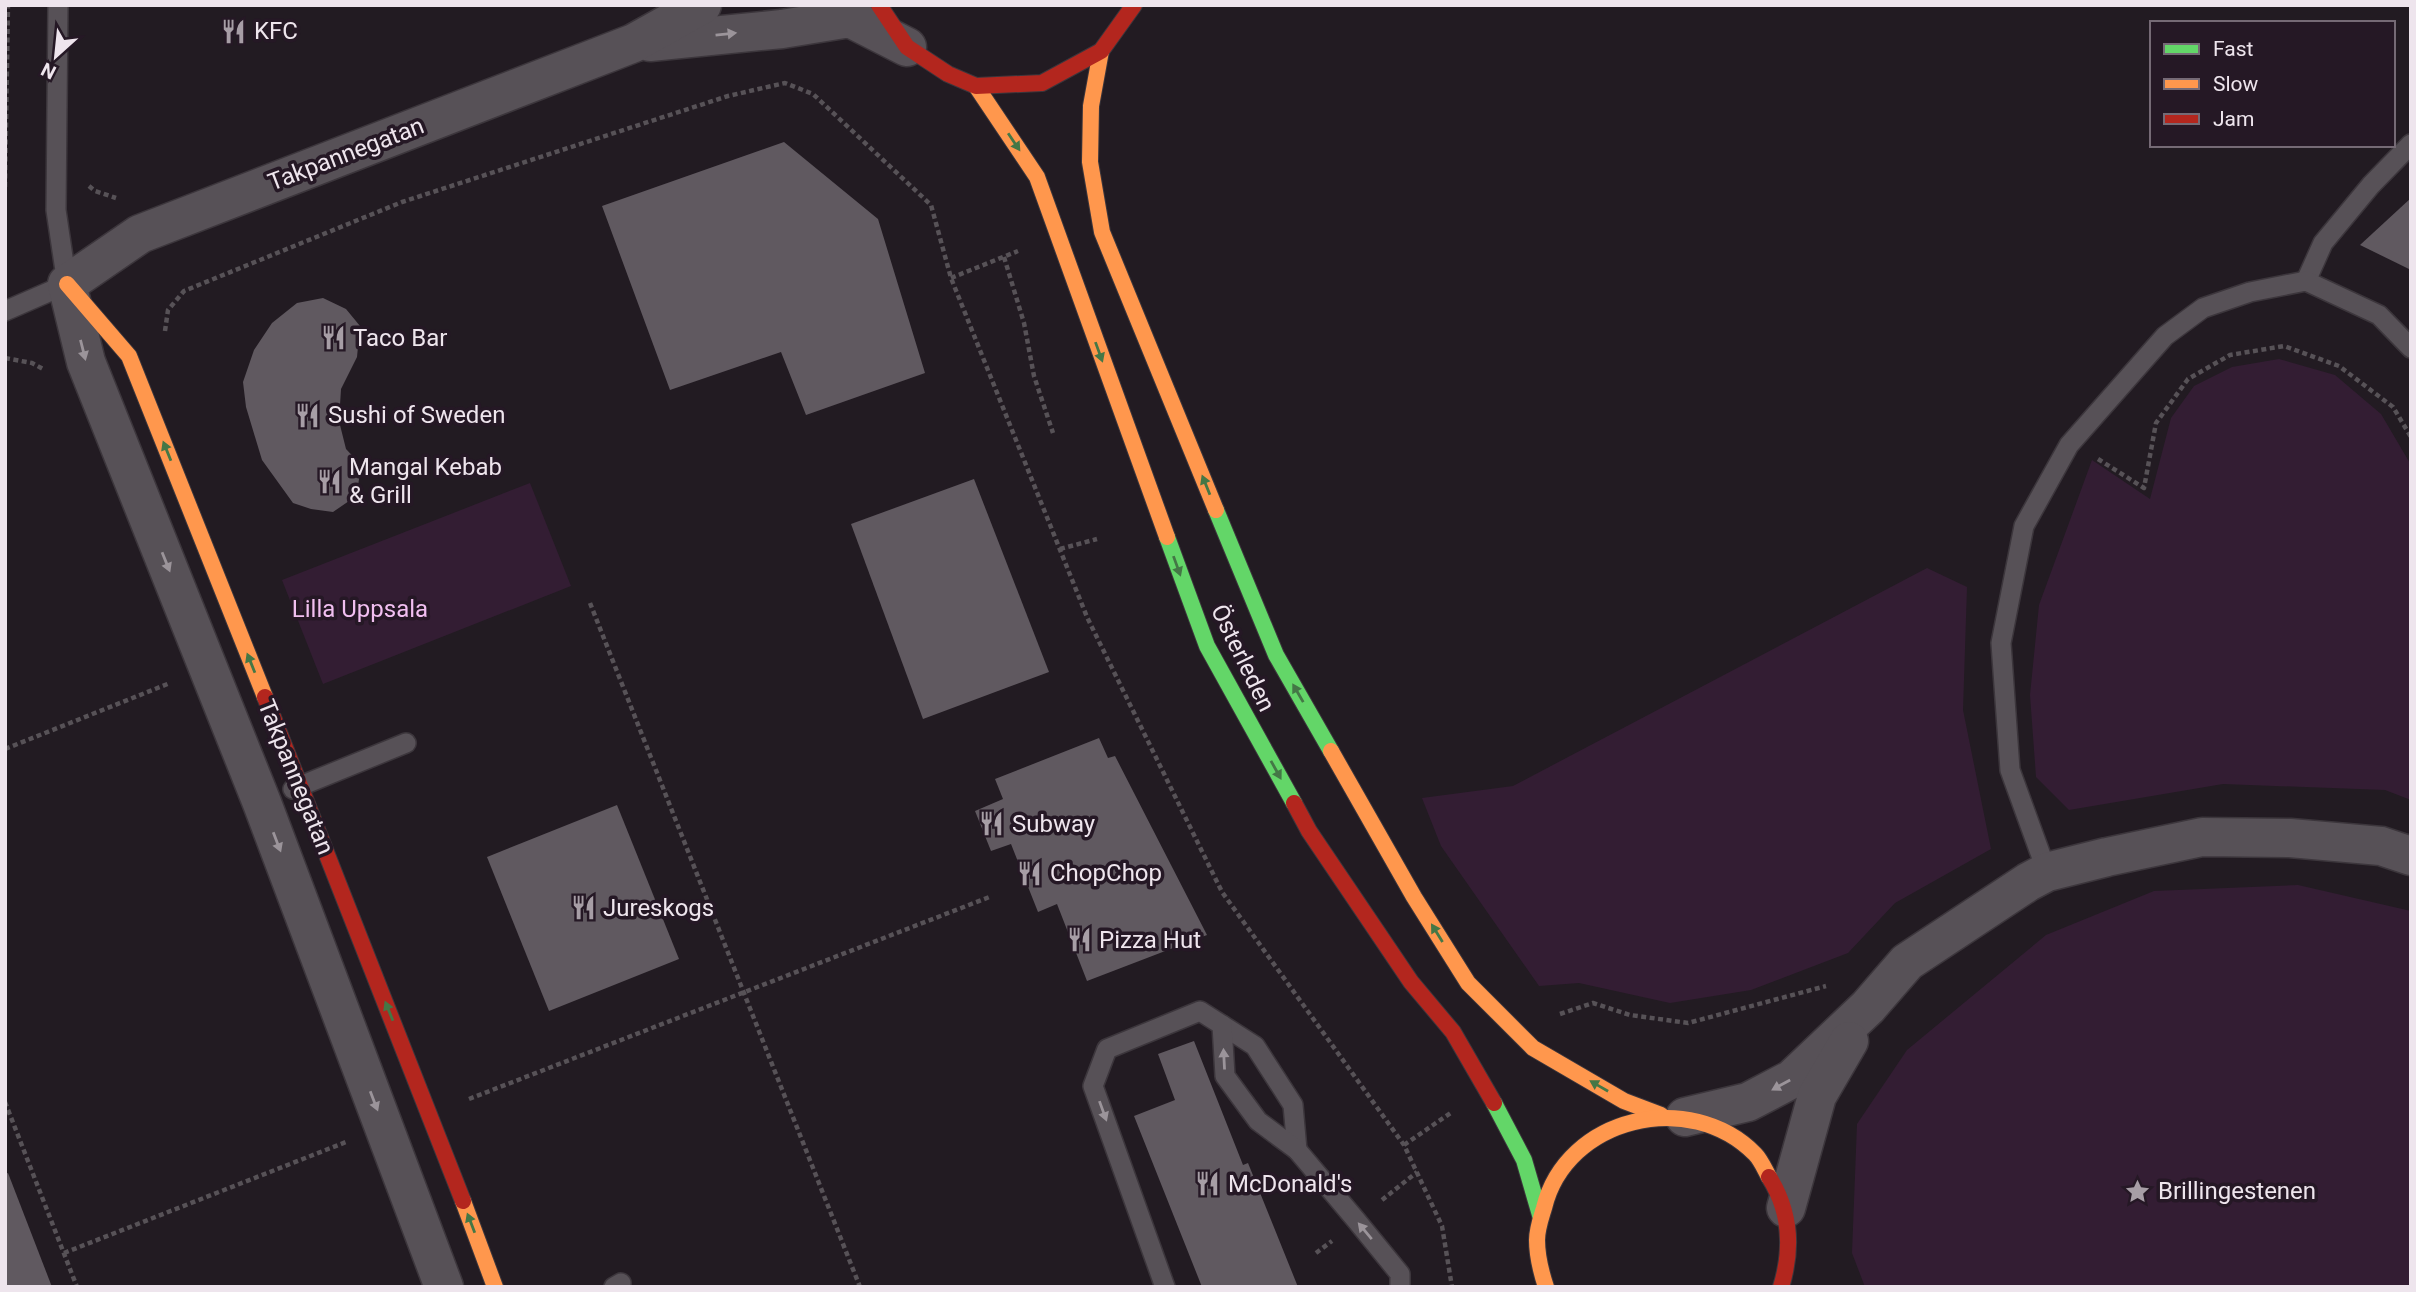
<svg xmlns="http://www.w3.org/2000/svg" width="2416" height="1292" font-family="Roboto,sans-serif">
<rect width="100%" height="100%" fill="#221b22"/>
<g fill="#331d33">
<polygon points="2279,359 2335,375 2381,414 2411,465 2411,800 2385,790 2223,784 2069,810 2036,777 2030,695 2039,605 2092,460 2150,499 2171,418 2194,386 2232,367"/>
<polygon points="530,483 571,586 323,684 282,580"/>
<polygon points="1927,568 1967,587 1963,710 1991,849 1895,903 1848,953 1751,990 1670,1003 1579,983 1539,986 1441,846 1422,798 1513,786"/>
<polygon points="2298,885 2411,911 2411,1287 1865,1287 1852,1253 1857,1124 1907,1050 2046,935 2154,891"/>
</g>
<g fill="#605960">
<polygon points="784,142 878,219 925,373 806,415 781,352 670,390 602,206"/>
<polygon points="2411,198 2411,270 2360,245"/>
<polygon points="323,298 346,309 360,326 357,357 341,389 339,421 346,449 361,465 358,486 349,501 333,512 311,509 293,503 262,460 246,407 243,382 254,350 272,323 297,303"/>
<polygon points="974,479 1049,672 923,719 851,524"/>
<polygon points="1099,738 1108,758 1115,756 1207,935 1087,981 1057,904 1038,912 1011,844 991,851 975,811 1003,799 995,779"/>
<polygon points="617,805 679,959 549,1011 487,857"/>
<polygon points="1194,1041 1243,1165 1248,1163 1298,1287 1202,1287 1134,1116 1175,1100 1158,1054"/>
<polygon points="8,1173 52,1287 5,1287 5,1174"/>
</g>
<g fill="none" stroke-linecap="round" stroke-linejoin="round">
<defs>
<g id="lane">
<polyline points="2306,281 2323,243 2371,185 2411,144"/>
<polyline points="5,311 67,284 56,210 58,5"/>
<polyline points="293,789 406,743"/>
<polyline points="2047,872 2010,770 2001,643 2024,526 2069,445 2165,336 2203,308 2250,292 2306,281 2379,315 2411,348"/>
<polyline points="1222,1025 1255,1046 1293,1105 1297,1150"/>
<polyline points="614,1287 621,1283"/>
<polyline points="1165,1287 1093,1086 1107,1049 1200,1011 1222,1025 1225,1076 1258,1121 1297,1150 1356,1220 1400,1274 1400,1287"/>
</g>
<g id="street">
<polyline points="650,42 782,29 850,18 907,47"/>
<polyline points="1685,1117 1748,1102 1792,1079 1868,1007 1907,962 2028,882 2047,872 2107,857 2202,837 2290,838 2381,846 2411,856"/>
<polyline points="1786,1208 1817,1096 1849,1041"/>
<polyline points="444,1287 262,803 86,362 67,284 140,234 634,43 702,5"/>
</g>
<g id="fast">
<polyline points="1216,510 1276,655 1331,751"/>
<polyline points="1167,537 1207,646 1294,803"/>
<polyline points="1494,1103 1524,1160 1540,1215"/>
</g>
<g id="slow">
<polyline points="1101,51 1091,106 1090,162 1102,232 1216,510"/>
<polyline points="976,86 1037,177 1167,537"/>
<polyline points="67,284 129,356 265,697"/>
<polyline points="1331,751 1414,897 1468,983 1533,1048 1624,1101 1661,1115"/>
<polyline points="463,1201 495,1287"/>
<path d="M1546 1287C1541 1272 1537 1256 1537 1240 1537 1229 1541 1218 1544 1208 1566 1117 1690 1088 1755 1154 1761 1160 1765 1170 1769 1177"/>
</g>
<g id="jam">
<polyline points="879,5 907,47 948,74 976,86 1042,83 1101,51 1134,5"/>
<polyline points="265,697 463,1201"/>
<polyline points="1294,803 1309,831 1411,982 1453,1032 1494,1103"/>
<path d="M1769 1177C1791 1212 1793 1248 1781 1287"/>
</g>
</defs>
<use href="#lane" stroke="#3c363c" stroke-width="22"/>
<use href="#street" stroke="#3c363c" stroke-width="41"/>
<use href="#fast" stroke="#3c363c" stroke-width="18"/>
<use href="#slow" stroke="#3c363c" stroke-width="18"/>
<use href="#jam" stroke="#3c363c" stroke-width="18"/>
<g stroke="#575257" stroke-width="4.5" stroke-dasharray="5 3.5" stroke-linecap="butt">
<polyline points="89,186 95,191 116,198"/>
<polyline points="5,187 8,5"/>
<polyline points="1004,257 1024,323 1034,376 1053,433"/>
<polyline points="951,278 1018,251"/>
<polyline points="165,331 168,310 184,291 402,202 728,96 785,83 813,94 931,205 951,278 1087,617 1222,892 1404,1145 1442,1226 1452,1287"/>
<polyline points="5,358 32,363 43,369"/>
<polyline points="2098,459 2144,488 2156,423 2188,379 2230,355 2284,346 2339,366 2393,407 2411,437"/>
<polyline points="1060,549 1097,539"/>
<polyline points="590,603 860,1287"/>
<polyline points="5,749 170,683"/>
<polyline points="1560,1014 1593,1003 1630,1015 1688,1023 1826,986"/>
<polyline points="469,1099 992,896"/>
<polyline points="5,1102 77,1287"/>
<polyline points="1404,1145 1452,1112"/>
<polyline points="1382,1200 1417,1172"/>
<polyline points="64,1253 346,1142"/>
<polyline points="1316,1253 1332,1241"/>
</g>
<use href="#lane" stroke="#575157" stroke-width="19"/>
<use href="#street" stroke="#575157" stroke-width="38"/>
<use href="#fast" stroke="#63d668" stroke-width="16"/>
<use href="#slow" stroke="#ff974d" stroke-width="16"/>
<use href="#jam" stroke="#b3261e" stroke-width="16"/>
</g>
<defs><path id="oneway-solid" d="M-6-.8H1V-3.2L6.5 0L1 3.2V.8H-6Z" transform="scale(1.75)"/></defs>
<g fill="#9b949a">
<use href="#oneway-solid" transform="translate(726 34) rotate(-6)"/>
<use href="#oneway-solid" transform="translate(83 350) rotate(76)"/>
<use href="#oneway-solid" transform="translate(166 562) rotate(68)"/>
<use href="#oneway-solid" transform="translate(277 842) rotate(69)"/>
<use href="#oneway-solid" transform="translate(1224 1059) rotate(-93)"/>
<use href="#oneway-solid" transform="translate(1781 1085) rotate(151)"/>
<use href="#oneway-solid" transform="translate(374 1101) rotate(69)"/>
<use href="#oneway-solid" transform="translate(1103 1111) rotate(70)"/>
<use href="#oneway-solid" transform="translate(1365 1231) rotate(-130)"/>
</g>
<g fill="#447746">
<use href="#oneway-solid" transform="translate(1014 142) rotate(56)"/>
<use href="#oneway-solid" transform="translate(1099 352) rotate(70)"/>
<use href="#oneway-solid" transform="translate(167 451) rotate(-112)"/>
<use href="#oneway-solid" transform="translate(1206 485) rotate(-112)"/>
<use href="#oneway-solid" transform="translate(1177 566) rotate(70)"/>
<use href="#oneway-solid" transform="translate(251 663) rotate(-112)"/>
<use href="#oneway-solid" transform="translate(1298 693) rotate(-120)"/>
<use href="#oneway-solid" transform="translate(1276 770) rotate(61)"/>
<use href="#oneway-solid" transform="translate(1437 933) rotate(-122)"/>
<use href="#oneway-solid" transform="translate(389 1011) rotate(-112)"/>
<use href="#oneway-solid" transform="translate(1599 1086) rotate(-150)"/>
<use href="#oneway-solid" transform="translate(471 1223) rotate(-111)"/>
</g>
<defs>
<symbol id="restaurant-bare" viewBox="-9 -9 18 18"><path d="M-5-6h1v4h1v-4h1v4h1v-4h1v5L-1.5 .5V6h-2V.5L-5-1ZM5-6V6H3V1.5H1.5Q1.5-4 5-6Z" fill="#a79ea6" stroke="#251825" stroke-width="2.5" paint-order="stroke"/></symbol>
<symbol id="sight-bare" viewBox="-9 -9 18 18"><path d="M0-6L1.8-2.2L6-1.7L2.9 1.2L3.7 5.4L0 3.3L-3.7 5.4L-2.9 1.2L-6-1.7L-1.8-2.2Z" fill="#a79ea6" stroke="#251825" stroke-width="2.5" paint-order="stroke"/></symbol>
</defs>
<g fill-rule="evenodd">
<use href="#restaurant-bare" x="216" y="14" width="35" height="35"/>
<use href="#restaurant-bare" x="316" y="320" width="35" height="35"/>
<use href="#restaurant-bare" x="290" y="398" width="35" height="35"/>
<use href="#restaurant-bare" x="312" y="464" width="35" height="35"/>
<use href="#restaurant-bare" x="974" y="806" width="35" height="35"/>
<use href="#restaurant-bare" x="1012" y="856" width="35" height="35"/>
<use href="#restaurant-bare" x="566" y="890" width="35" height="35"/>
<use href="#restaurant-bare" x="1062" y="922" width="35" height="35"/>
<use href="#restaurant-bare" x="1190" y="1166" width="35" height="35"/>
<use href="#sight-bare" x="2120" y="1174" width="35" height="35"/>
</g>
<g text-anchor="middle" dominant-baseline="central" stroke-width="7" stroke-linejoin="round" paint-order="stroke">
<g font-size="24" fill="#eee5ed" stroke="#251825" text-anchor="start">
<text x="254" y="31">KFC</text>
<text x="353" y="338">Taco Bar</text>
<text x="328" y="415">Sushi of Sweden</text>
<text x="349" y="467">Mangal Kebab<tspan x="349" dy="28">&amp; Grill</tspan></text>
<text x="1012" y="824">Subway</text>
<text x="1050" y="873">ChopChop</text>
<text x="603" y="908">Jureskogs</text>
<text x="1099" y="940">Pizza Hut</text>
<text x="1228" y="1184">McDonald's</text>
<text x="2158" y="1191">Brillingestenen</text>
</g>
<g font-size="24" fill="#eee5ed" stroke="#251825">
<text transform="translate(346 154) rotate(-21)">Takpannegatan</text>
<text transform="translate(1243 658) rotate(64)">Österleden</text>
<text transform="translate(296 777) rotate(68)">Takpannegatan</text>
</g>
<g font-size="24" fill="#f1bff0" stroke="#251825">
<text x="360" y="609">Lilla Uppsala</text>
</g>
</g>
<rect width="2416" height="1292" fill="none" stroke="#eee5ed" stroke-width="14"/>
<rect x="2150" y="21" width="245" height="126" fill="#251825" stroke="#756a75" stroke-width="2"/>
<rect x="2164" y="44" width="35" height="10" fill="#63d668" stroke="#756a75" stroke-width="2"/>
<text x="2213" y="56" font-size="21" fill="#eee5ed">Fast</text>
<rect x="2164" y="79" width="35" height="10" fill="#ff974d" stroke="#756a75" stroke-width="2"/>
<text x="2213" y="91" font-size="21" fill="#eee5ed">Slow</text>
<rect x="2164" y="114" width="35" height="10" fill="#b3261e" stroke="#756a75" stroke-width="2"/>
<text x="2213" y="126" font-size="21" fill="#eee5ed">Jam</text>
<g transform="translate(56 56) rotate(207)" stroke="#251825" stroke-width="5" paint-order="stroke">
<path d="M0-5L12 26L0 18L-12 26Z" fill="#eee5ed"/>
<text y="-10" font-size="19" font-weight="bold" text-anchor="middle" fill="#eee5ed">N</text>
</g>
</svg>
